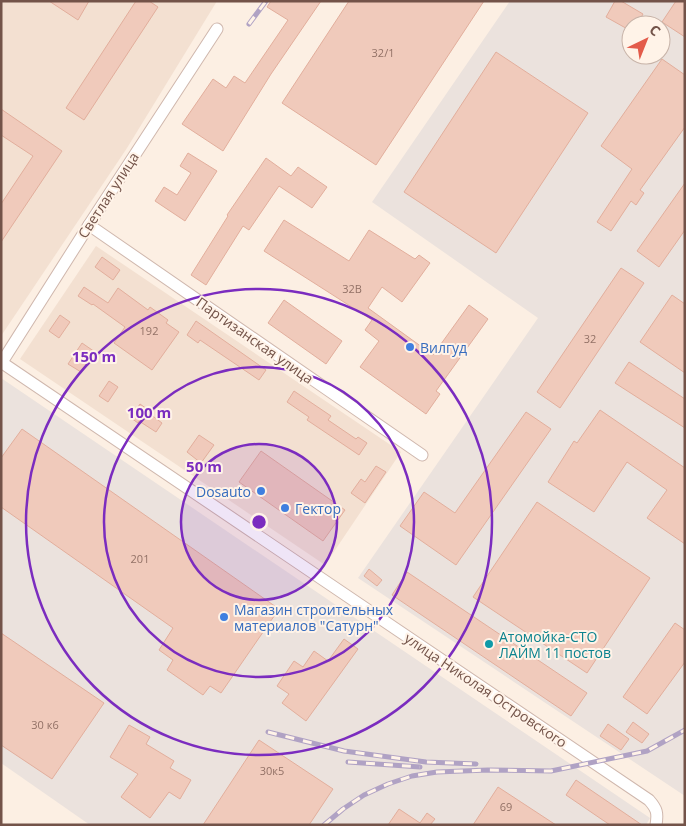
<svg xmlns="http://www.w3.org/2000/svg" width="686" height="826" font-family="'Open Sans',sans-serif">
<rect width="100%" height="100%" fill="#fcefe3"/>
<g fill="#f3e0d1">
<polygon points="1,1 217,1 127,148 1,336"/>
<polygon points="96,246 401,452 325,565 20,359"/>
</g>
<g fill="#ebe2dd" fill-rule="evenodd">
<path d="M510 1H685V796L358 578 538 318 372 202ZM631 25H661V55H631Z"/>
<polygon points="1,378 650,818 646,825 90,825 1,763"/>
</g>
<g fill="#f0cabb" stroke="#e2ae9c">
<polygon points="49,1 89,1 78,20"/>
<polygon points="136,1 149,1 158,7 84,120 66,108"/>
<polygon points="271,1 321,1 271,74 223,151 182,124 213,79 226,88 234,76 245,83 288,20 267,7"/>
<polygon points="349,1 484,1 376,165 282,103"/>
<polygon points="615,1 621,1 643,14 637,25 631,25 631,31 606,17"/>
<polygon points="676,1 685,1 685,37 662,22"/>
<polygon points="496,52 588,113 496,253 404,192"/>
<polygon points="662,59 685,75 685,127 640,190 644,193 636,205 631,201 611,231 597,222 632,169 601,146"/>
<polygon points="1,109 62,151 1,242 1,204 33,156 1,135"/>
<polygon points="188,153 217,171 185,221 155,201 164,187 177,195 191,173 180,166"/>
<polygon points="266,158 291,176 298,167 327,187 312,208 279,186 249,230 243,226 206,285 191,275 228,216 227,215"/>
<polygon points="685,183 685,230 659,267 637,251"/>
<polygon points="284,220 349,261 369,230 415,259 419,255 430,263 402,302 382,287 368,308 433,355 469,305 488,319 436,391 440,394 426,414 360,367 379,341 365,330 372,320 264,251"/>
<polygon points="102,257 120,270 113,280 95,267"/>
<polygon points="621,268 644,283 560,408 537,392"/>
<polygon points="84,287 108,303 118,288 148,310 150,307 168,320 166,323 179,332 152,370 114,343 125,327 93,304 92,305 78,296"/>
<polygon points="672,295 685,304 685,373 640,342"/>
<polygon points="284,300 342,341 326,364 268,323"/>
<polygon points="60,315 70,322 59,338 49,331"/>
<polygon points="196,321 266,370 259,380 200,340 198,343 187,335"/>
<polygon points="82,343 95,352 81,372 68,364"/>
<polygon points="629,362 685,399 685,428 615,383"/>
<polygon points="109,381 118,387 108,402 99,396"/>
<polygon points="294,391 331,416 328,420 356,439 358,437 367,443 359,455 307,420 309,417 287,402"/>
<polygon points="140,404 147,409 146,411 162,423 156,432 139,421 138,423 131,418"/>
<polygon points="600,410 685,468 685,544 647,518 667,490 627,462 594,512 548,482 574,441 577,443"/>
<polygon points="526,412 551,429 456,565 400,526 424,492 455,513"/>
<polygon points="22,429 279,609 221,693 210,686 203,695 167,670 173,660 159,650 173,628 1,507 1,458"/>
<polygon points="199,435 214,445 201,463 187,452"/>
<polygon points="261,451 345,510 323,541 239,482"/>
<polygon points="376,466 386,472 365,503 351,493 361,479 365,482"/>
<polygon points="537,502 650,578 587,673 473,597"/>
<polygon points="369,569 382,580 377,586 364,576"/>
<polygon points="407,572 587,693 571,716 392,595"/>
<polygon points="675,623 685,630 685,662 647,714 623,697"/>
<polygon points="1,633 104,703 52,779 1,745"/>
<polygon points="344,639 358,649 306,721 282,703 289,694 277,686 294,661 303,667 314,651 328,661"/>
<polygon points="633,722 649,734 642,743 626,732"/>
<polygon points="608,724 629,739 621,750 600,736"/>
<polygon points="129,725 150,737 146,744 174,761 170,768 191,780 180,799 169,792 150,818 121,797 138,774 110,757"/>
<polygon points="259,740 333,789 309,825 203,825"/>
<polygon points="576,780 642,825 610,825 566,795"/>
<polygon points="498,787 556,825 473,825"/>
<polygon points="399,809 420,823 427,813 435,819 430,825 388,825"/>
</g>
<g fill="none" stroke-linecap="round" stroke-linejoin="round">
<defs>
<g id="minor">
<polyline points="89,225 422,455"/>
<path d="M1 362 649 800C657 809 658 813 656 825"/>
<polyline points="2,362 89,225 217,29"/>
</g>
</defs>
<use href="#minor" stroke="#cfb7ad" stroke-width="13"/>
<use href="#minor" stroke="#fff" stroke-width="11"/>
<defs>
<g id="rail">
<polyline points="249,24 266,1"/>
<polyline points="268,732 344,751 426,762 476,764"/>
<polyline points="348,762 420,767"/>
<polyline points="324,825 343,809 364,795 388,784 412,776 437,772 488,770 551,771 647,751 685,730"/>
</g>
</defs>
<use href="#rail" stroke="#b0a2c4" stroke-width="5"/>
<use href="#rail" stroke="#fff3e8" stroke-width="3" stroke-dasharray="9" stroke-linecap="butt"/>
</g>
<circle cx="259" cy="522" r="78" fill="#7b2cbf" fill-opacity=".12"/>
<g fill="none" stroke="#7b2cbf" stroke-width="2.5">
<circle cx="259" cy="522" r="78"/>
<circle cx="259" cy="522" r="155"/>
<circle cx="259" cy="522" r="233"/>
</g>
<g fill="#3f7fe0" stroke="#fff3e8" stroke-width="2">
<circle cx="410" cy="347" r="5"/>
<circle cx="261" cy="491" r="5"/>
<circle cx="285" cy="508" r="5"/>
<circle cx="224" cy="617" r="5"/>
</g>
<circle fill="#0f9aa8" stroke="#fff3e8" stroke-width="2" cx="489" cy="644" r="5"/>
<g text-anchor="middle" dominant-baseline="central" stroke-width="4" stroke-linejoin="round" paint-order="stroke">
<g font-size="11" fill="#927166">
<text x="383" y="52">32/1</text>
<text x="352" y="288">32В</text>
<text x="149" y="330">192</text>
<text x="590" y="338">32</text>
<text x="140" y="558">201</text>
<text x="45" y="724">30 к6</text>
<text x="272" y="770">30к5</text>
<text x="506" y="806">69</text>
</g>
<g font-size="14" fill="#735349" stroke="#fff3e8">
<text transform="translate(108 195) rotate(-57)">Светлая улица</text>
<text transform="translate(255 340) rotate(35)">Партизанская улица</text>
<text transform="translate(486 690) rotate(34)">улица Николая Островского</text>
</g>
<g font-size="14" fill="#366cbe" stroke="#fff3e8" text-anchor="start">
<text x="420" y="347">Вилгуд</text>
<text x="251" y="491" text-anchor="end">Dosauto</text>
<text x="295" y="508">Гектор</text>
<text x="234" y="609">Магазин строительных<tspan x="234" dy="16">материалов "Сатурн"</tspan></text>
</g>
<g font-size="14" fill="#0d838f" stroke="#fff3e8" text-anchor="start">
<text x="499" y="636">Атомойка-СТО<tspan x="499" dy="16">ЛАЙМ 11 постов</tspan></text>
</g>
</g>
<circle cx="259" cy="522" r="8" fill="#7b2cbf" stroke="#fff3e8" stroke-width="2.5"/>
<g font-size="15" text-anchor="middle" font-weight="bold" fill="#7b2cbf" stroke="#fff3e8" stroke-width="4" stroke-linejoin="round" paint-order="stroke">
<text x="94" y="362">150 m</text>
<text x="149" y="418">100 m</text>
<text x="204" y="472">50 m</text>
</g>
<rect width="686" height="826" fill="none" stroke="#735349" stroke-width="5"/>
<g transform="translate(646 40) rotate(43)"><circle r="24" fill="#fff3e8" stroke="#c7b3a8"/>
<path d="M0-4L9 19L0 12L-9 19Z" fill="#e35b4a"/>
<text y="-8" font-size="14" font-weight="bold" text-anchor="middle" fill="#735349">С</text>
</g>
</svg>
